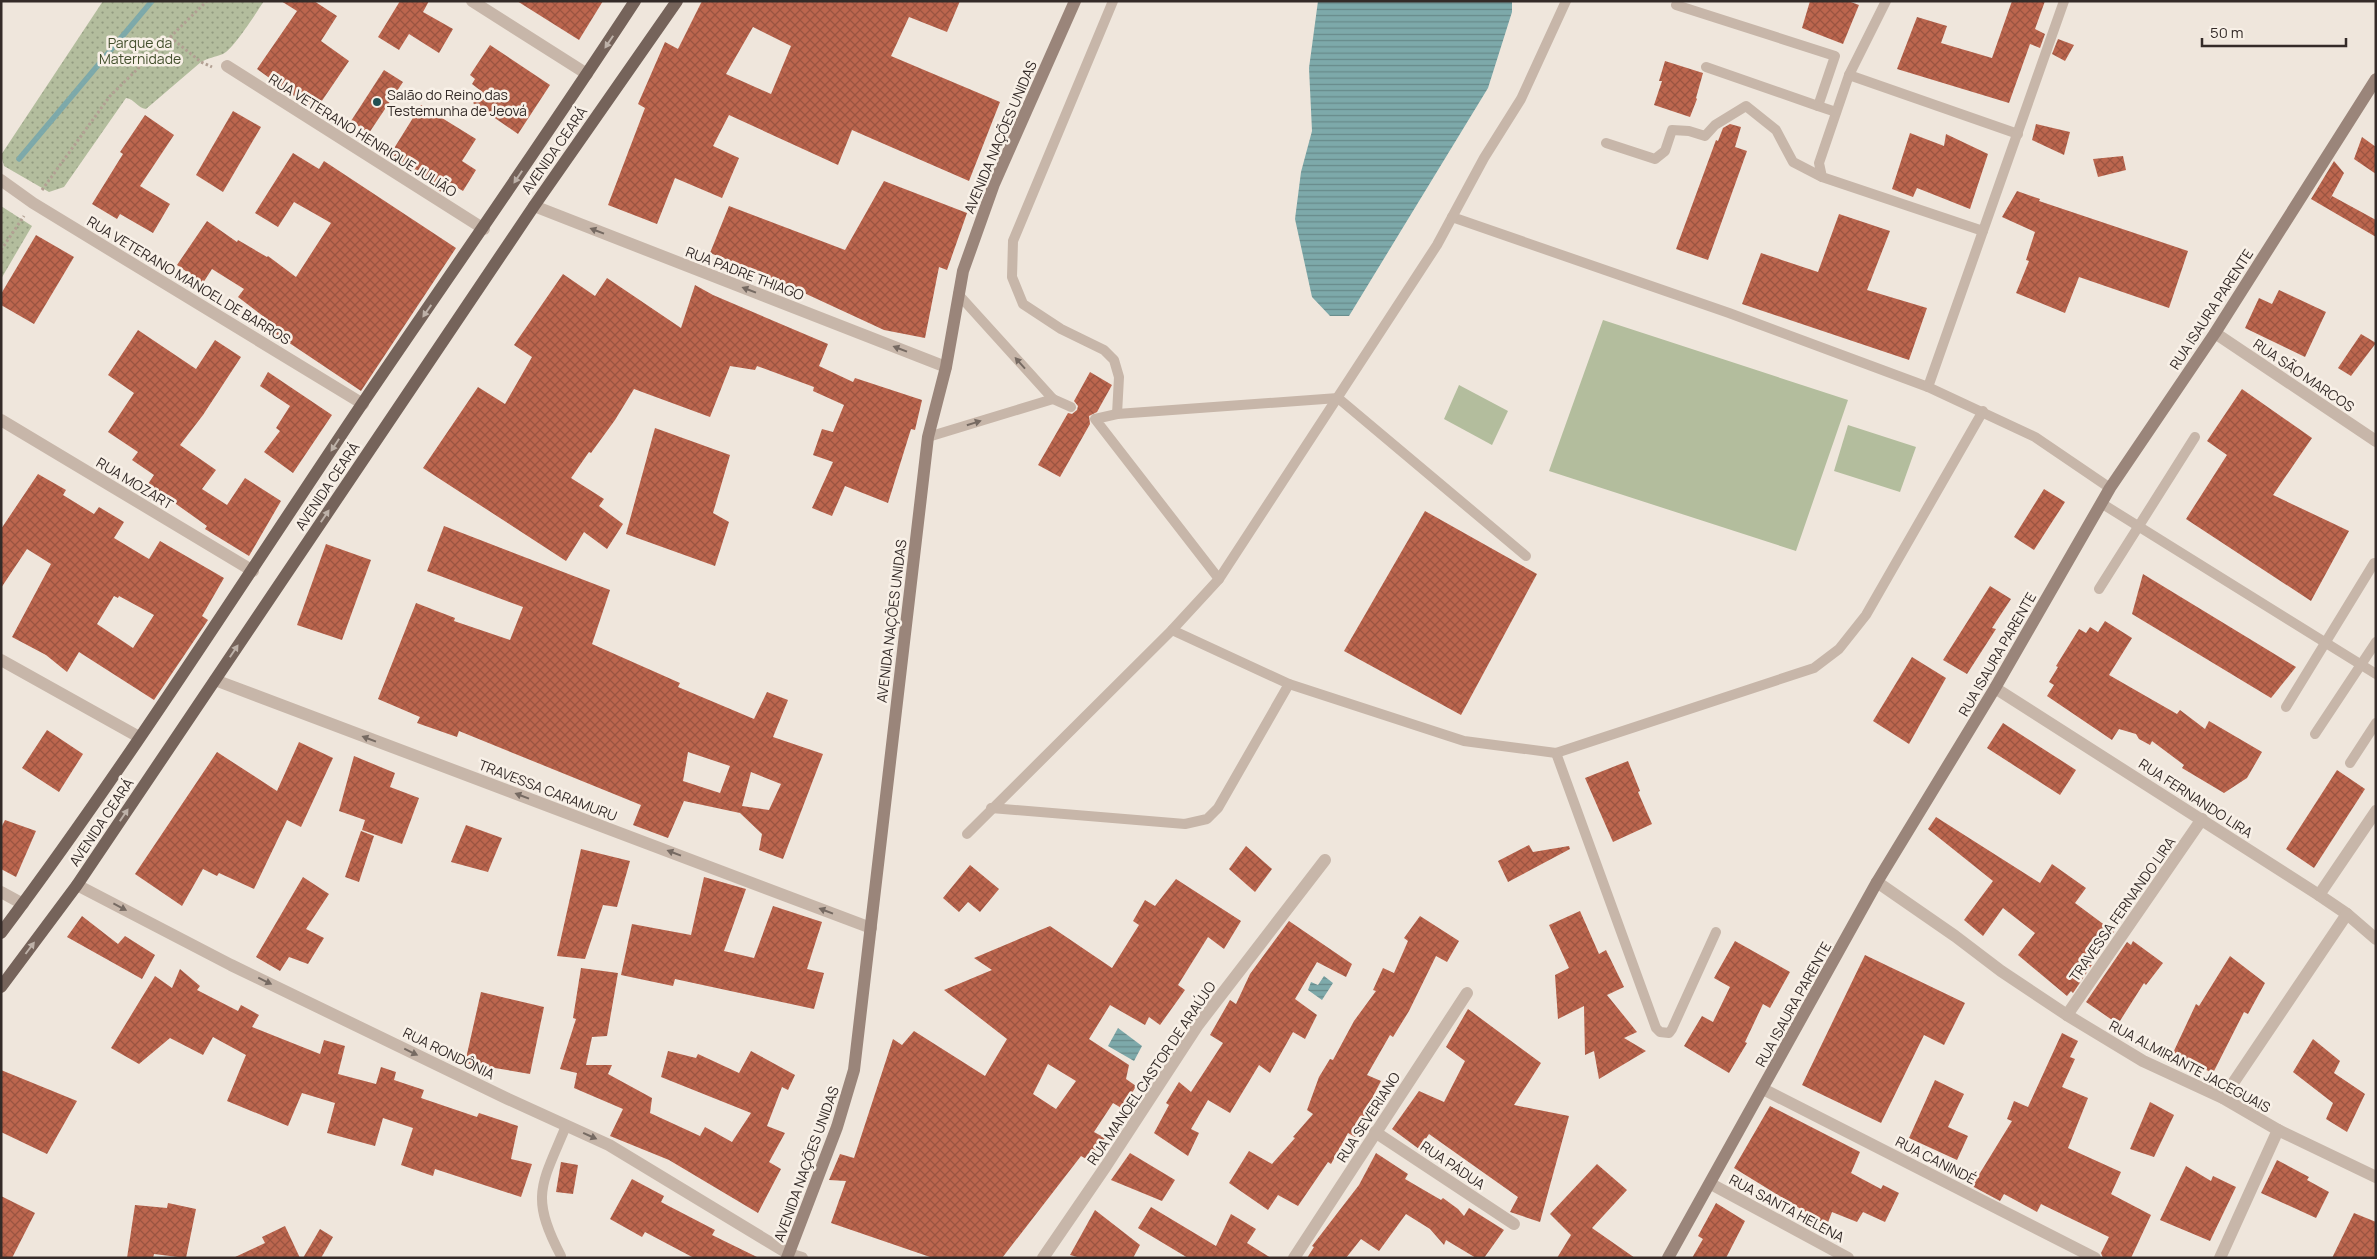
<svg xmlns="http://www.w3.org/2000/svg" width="2377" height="1259" font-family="Manrope,sans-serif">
<defs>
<pattern id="green-dots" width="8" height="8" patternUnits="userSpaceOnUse" patternTransform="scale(1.25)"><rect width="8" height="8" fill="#b3bd9d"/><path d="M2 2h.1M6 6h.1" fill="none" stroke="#929a80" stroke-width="1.8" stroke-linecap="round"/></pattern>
<pattern id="water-rules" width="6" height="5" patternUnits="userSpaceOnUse" patternTransform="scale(1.25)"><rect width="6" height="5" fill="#7da9aa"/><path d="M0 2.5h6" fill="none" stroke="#678a8a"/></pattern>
<pattern id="building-cross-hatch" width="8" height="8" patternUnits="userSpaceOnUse" patternTransform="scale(1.25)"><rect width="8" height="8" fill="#bc664e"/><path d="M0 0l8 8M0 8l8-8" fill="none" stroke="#9a5441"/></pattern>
</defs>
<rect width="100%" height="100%" fill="#efe6dc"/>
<g fill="url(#green-dots)">
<path d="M103 1H264C256 13 234 48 223 54 215 57 208 58 201 62L146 109C137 108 135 99 126 98L64 187 49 192 4 166 1 155Z"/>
<polygon points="1,206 32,226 1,279"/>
</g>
<g fill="#b3bd9d">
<polygon points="1603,320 1848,400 1796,551 1549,471"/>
<polygon points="1459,385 1508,411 1492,445 1444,419"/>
<polygon points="1848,425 1916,447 1900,492 1834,471"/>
</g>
<g fill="url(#water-rules)">
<polygon points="1318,1 1512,1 1512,12 1488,88 1349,316 1330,316 1312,297 1295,219 1301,172 1312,131 1309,68"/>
<polygon points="1324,976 1333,983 1322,1000 1308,990 1311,982 1318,985"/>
<polygon points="1118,1028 1142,1046 1134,1061 1108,1046"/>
</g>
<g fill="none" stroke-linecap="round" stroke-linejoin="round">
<polyline stroke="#7da9aa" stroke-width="5.5" points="19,159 152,1"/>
</g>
<g fill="url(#building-cross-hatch)" fill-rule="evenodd">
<polygon points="281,1 314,1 337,16 321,41 349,61 315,111 257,69 297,11"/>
<polygon points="400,1 429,1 423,12 453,29 439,53 409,34 399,50 378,37"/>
<polygon points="517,1 603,1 579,40"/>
<path d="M702 1H960L947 32 909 17 891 56 1000 102 969 181 852 130 838 165 729 115 713 146 739 158 722 198 675 178 657 224 608 205 645 108 638 104 665 42 678 49ZM753 27 791 46 771 94 726 74Z"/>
<polygon points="1810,1 1848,1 1859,5 1843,44 1802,28"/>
<polygon points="2012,1 2045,1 2035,29 2045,34 2040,48 2030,44 2009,103 1897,69 1917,17 1947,26 1941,43 1992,58"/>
<polygon points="2058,39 2074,45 2065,61 2052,54"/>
<polygon points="490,45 550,85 518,134 473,103 481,91 472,84 475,79 470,75"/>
<polygon points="1665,61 1703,73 1696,98 1697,99 1690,117 1654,105 1662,81 1659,81"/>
<polygon points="384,70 403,82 369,133 351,121"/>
<polygon points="421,105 476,139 462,161 476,170 463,191 453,185 446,195 388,158"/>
<polygon points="233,111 261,127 223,192 196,175"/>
<polygon points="145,115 174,135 140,186 170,204 153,233 120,214 117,219 92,204 123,154 120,152"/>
<polygon points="1730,124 1741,127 1735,147 1747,151 1708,260 1676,249 1716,140 1718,141 1723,128"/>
<polygon points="2036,124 2070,132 2064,155 2032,140"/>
<polygon points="1910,133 1944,146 1946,134 1988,154 1970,209 1917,188 1913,197 1892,189"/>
<polygon points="2362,137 2376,147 2376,174 2354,159"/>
<polygon points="293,153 319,169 324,161 456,248 361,391 264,326 268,320 238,297 244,289 212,269 203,283 177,265 207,221 237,242 238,240 267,257 268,256 296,277 331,223 294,202 278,227 255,213"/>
<polygon points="2123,156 2126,170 2098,177 2093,159"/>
<polygon points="2334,161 2344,173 2328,203 2332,196 2376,220 2376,237 2311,199"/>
<polygon points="884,181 967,213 947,270 939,267 925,338 884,330 752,269 710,253 729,206 845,250"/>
<polygon points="2017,191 2040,199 2039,201 2188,251 2169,308 2079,277 2065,313 2016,293 2029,261 2026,260 2035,232 2002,217"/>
<polygon points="1839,214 1890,231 1867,290 1927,308 1909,360 1742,304 1761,253 1818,272"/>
<polygon points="36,235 74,257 34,324 1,305 1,294"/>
<polygon points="563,274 595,296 607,278 681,328 695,285 713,295 828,344 819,366 853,382 855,378 922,400 915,430 911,429 888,503 845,486 832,516 812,508 833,462 813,455 822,429 833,432 844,405 813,391 814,387 757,366 755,370 730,366 710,417 634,389 615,420 591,453 589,452 571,478 604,499 599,506 623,524 607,549 584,532 566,561 423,468 478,387 505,404 532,357 514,345"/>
<polygon points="2279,290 2326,312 2305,357 2245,328 2259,298 2272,304"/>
<polygon points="138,330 196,369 215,340 241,357 203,415 180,445 216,470 202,489 227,505 245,478 281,501 249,556 205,529 207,526 148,484 154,475 132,460 138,452 108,432 134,393 108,375"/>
<polygon points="2361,334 2376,343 2351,376 2338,368"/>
<polygon points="268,372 332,415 293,473 264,452 280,431 276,428 290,406 260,386"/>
<polygon points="1090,372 1112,385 1097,412 1089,416 1090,424 1060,477 1038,465 1068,413 1072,414 1077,410 1078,406 1074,401"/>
<polygon points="2242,389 2312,438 2273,495 2349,531 2311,601 2186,519 2227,455 2207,441"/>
<polygon points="655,428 730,455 713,513 729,522 715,566 626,534"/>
<path d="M38 474 66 490 63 495 94 514 99 507 124 522 114 538 149 559 160 541 224 578 202 616 208 620 154 700 79 652 67 672 46 655 12 637 51 564 27 549 1 588V529ZM114 596 118 598 119 596 154 615 133 648 97 624Z"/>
<polygon points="2044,489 2065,502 2034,550 2014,537"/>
<polygon points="1425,511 1537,574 1461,715 1344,651"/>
<path d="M444 526 610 590 592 644 680 683 678 687 754 719 767 692 788 700 773 737 823 754 783 859 759 850 762 834 740 813 684 801 668 838 633 825 641 805 459 731 457 737 417 723 420 717 378 699 416 603 455 618 454 621 510 640 523 607 427 571ZM688 752 730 766 720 793 683 781ZM751 772 781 784 769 810 742 806Z"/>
<polygon points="326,544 371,560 342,640 297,625"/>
<polygon points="2143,574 2296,667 2271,698 2132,614"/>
<polygon points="1990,586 2011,599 1992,628 1996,629 1967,674 1943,660"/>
<polygon points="2105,621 2132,638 2109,675 2177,714 2180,710 2205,729 2209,721 2262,752 2247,778 2224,793 2182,768 2184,765 2152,741 2150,745 2139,739 2136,734 2119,729 2112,740 2047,696 2054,685 2049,682 2058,667 2056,666 2079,629 2086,633 2090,627 2098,632"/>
<polygon points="1912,657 1946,678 1909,744 1873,721"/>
<polygon points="2003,723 2076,770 2060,795 1987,748"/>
<polygon points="47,730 83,754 59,792 22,768"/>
<polygon points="299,742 333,758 301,827 287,820 254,889 219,873 217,876 203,869 182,906 135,874 217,752 277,791"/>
<polygon points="354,756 395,773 390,787 419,798 402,844 362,830 365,820 339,811"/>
<polygon points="1628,761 1640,791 1638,792 1652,824 1613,842 1585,778"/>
<polygon points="2337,770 2365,789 2314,868 2286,849"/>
<polygon points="1936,817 2040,883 2052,864 2086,888 2075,903 2114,932 2073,993 2071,991 2067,996 2018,955 2035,933 2003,908 1983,936 1964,920 1993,881 1928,829"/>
<polygon points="5,820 36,831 16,877 1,869 1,828"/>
<polygon points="466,825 502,838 488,872 451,862"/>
<polygon points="361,831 374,836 359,882 345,877"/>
<polygon points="1529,845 1533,852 1569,846 1570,849 1508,882 1498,861"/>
<polygon points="1246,846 1272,869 1255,892 1229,869"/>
<polygon points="581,849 630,861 617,907 603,905 585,959 557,956"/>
<polygon points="970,865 999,889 980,912 968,902 959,912 943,898"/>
<polygon points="303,877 329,894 306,929 324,938 308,964 289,957 280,971 256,957"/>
<polygon points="704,877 746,889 724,951 754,958 773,906 822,922 807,969 824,973 814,1009 675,979 673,986 621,975 632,924 691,935"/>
<path d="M1176 879 1241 921 1224 949 1208 937 1178 985 1185 990 1160 1025 1149 1017 1145 1025 1110 1005 1089 1039 1129 1065 1126 1079 1136 1086 1123 1109 1113 1103 1094 1132 1105 1138 1088 1160 1081 1156 1002 1258H933L831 1223 846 1181 829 1180 840 1154 854 1158 893 1039 902 1045 914 1031 985 1076 1007 1039 944 990 992 970 974 958 1050 926 1112 968 1139 925 1133 921 1145 900 1155 906ZM1048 1064 1076 1081 1056 1109 1033 1094Z"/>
<polygon points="1580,911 1599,954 1606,950 1624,987 1607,995 1637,1032 1624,1038 1646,1051 1599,1079 1594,1051 1585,1055 1584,1006 1558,1019 1555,975 1569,968 1549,925"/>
<polygon points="82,916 118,944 125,936 155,955 142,979 67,937"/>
<polygon points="1420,916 1459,941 1447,962 1436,956 1409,1011 1393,1037 1390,1035 1367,1075 1381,1081 1367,1108 1369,1109 1355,1137 1348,1133 1331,1164 1328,1162 1298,1206 1278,1195 1268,1210 1229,1183 1249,1151 1272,1164 1295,1138 1293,1137 1313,1114 1307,1110 1319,1077 1330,1059 1333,1060 1354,1021 1376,991 1373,990 1383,968 1394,973 1408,941 1404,938"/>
<polygon points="1289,921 1352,964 1346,977 1317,962 1295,999 1317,1015 1305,1039 1293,1032 1270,1073 1259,1065 1230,1113 1208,1100 1191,1129 1199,1133 1188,1156 1154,1133 1169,1105 1166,1103 1179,1082 1191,1092 1223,1043 1210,1035 1230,1000 1236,1004 1250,974"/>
<polygon points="1735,941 1790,972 1770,1008 1763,1004 1745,1042 1747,1043 1729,1073 1684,1046 1702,1016 1713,1022 1730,987 1714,978"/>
<polygon points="2133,941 2163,963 2146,985 2144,983 2118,1024 2086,1002 2127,942 2131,945"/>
<polygon points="1865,955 1965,1003 1944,1045 1924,1035 1881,1123 1802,1085"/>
<polygon points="2230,956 2265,983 2248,1014 2244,1012 2213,1073 2172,1055 2196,1004 2199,1006"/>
<polygon points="581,968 618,973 607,1036 592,1037 586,1065 612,1065 608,1074 652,1098 650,1113 700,1136 705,1127 732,1142 751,1113 661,1077 668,1051 696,1058 698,1054 739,1073 751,1051 795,1075 788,1090 782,1087 767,1126 785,1133 769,1162 781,1169 758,1213 669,1160 610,1136 623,1109 574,1088 577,1073 560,1069 576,1019 573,1018"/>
<polygon points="180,969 200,986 197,990 238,1011 241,1005 259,1015 252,1027 320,1054 324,1040 345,1046 338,1074 376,1084 381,1067 396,1072 394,1080 424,1090 421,1098 477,1117 479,1113 518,1126 511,1159 532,1164 521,1197 435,1169 433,1176 401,1165 413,1128 383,1118 375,1146 327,1133 335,1103 302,1093 288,1126 227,1101 246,1055 213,1037 203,1055 170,1038 139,1064 111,1048 155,976 172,988"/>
<polygon points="481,992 544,1007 530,1074 465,1063"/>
<polygon points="1468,1009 1541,1063 1514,1105 1569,1116 1540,1222 1510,1212 1518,1197 1429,1134 1419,1149 1392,1129 1419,1091 1444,1102 1465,1061 1446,1047"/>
<polygon points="2062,1033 2078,1041 2070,1057 2075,1059 2062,1087 2088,1098 2068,1148 2121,1172 2111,1194 2151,1215 2131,1258 2103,1258 2101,1253 2109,1237 2041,1204 2037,1212 2004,1194 2000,1201 1972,1186 2012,1121 2007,1119 2014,1101 2028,1107"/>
<polygon points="2313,1039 2340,1061 2334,1073 2365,1094 2347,1132 2326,1119 2333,1103 2293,1072"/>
<polygon points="1,1070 77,1101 47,1154 1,1132"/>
<polygon points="1935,1080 1964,1094 1948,1127 1968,1136 1957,1160 1909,1138"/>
<polygon points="2150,1102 2174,1115 2154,1157 2130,1149"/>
<polygon points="1770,1106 1860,1152 1851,1173 1881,1189 1883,1185 1899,1193 1885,1222 1863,1212 1857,1222 1832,1212 1827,1225 1734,1168"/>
<polygon points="1130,1153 1175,1180 1162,1201 1111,1180"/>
<polygon points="1376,1153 1408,1174 1405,1179 1441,1200 1443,1198 1458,1209 1464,1216 1469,1208 1504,1230 1484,1258 1476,1258 1446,1240 1444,1245 1430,1229 1406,1214 1379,1251 1361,1239 1346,1258 1307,1258 1314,1247 1312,1246 1359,1185"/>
<polygon points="2277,1160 2309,1177 2307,1180 2329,1192 2316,1218 2261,1193"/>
<polygon points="561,1162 578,1165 573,1194 556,1192"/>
<polygon points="1597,1164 1627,1190 1592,1228 1635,1258 1557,1258 1571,1235 1550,1214"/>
<polygon points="2186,1166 2211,1181 2213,1176 2236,1187 2210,1241 2160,1220"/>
<polygon points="632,1179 664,1196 661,1202 715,1230 712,1235 759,1258 694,1258 645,1232 642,1237 610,1219"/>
<polygon points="1,1196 35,1213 12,1258 1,1258"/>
<polygon points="168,1203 196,1209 186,1258 154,1254 153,1258 127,1258 135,1205 167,1208"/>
<polygon points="1716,1203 1745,1221 1726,1258 1692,1258 1703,1239 1698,1236"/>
<polygon points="1151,1207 1216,1246 1231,1214 1256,1229 1247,1243 1271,1258 1188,1258 1138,1228"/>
<polygon points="1095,1210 1140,1245 1133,1258 1081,1258 1070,1255"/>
<polygon points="2354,1213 2376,1222 2376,1258 2332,1258"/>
<polygon points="285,1226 300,1258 233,1258 265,1243 262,1237"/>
<polygon points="320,1229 333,1237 321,1258 303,1258"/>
</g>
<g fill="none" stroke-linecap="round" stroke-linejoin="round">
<g stroke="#b2a093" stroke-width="3" stroke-dasharray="2.5 2.5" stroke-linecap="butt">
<polyline points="170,37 201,62 212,67"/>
<polyline points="42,190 110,96 207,1"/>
<polyline points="1,250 24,216"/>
</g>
<g stroke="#c7b6a9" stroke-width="10">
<polyline points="1113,1 1013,241 1012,277 1023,304 1061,329 1104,350 1114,360 1119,377 1117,414"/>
<polyline points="1886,1 1849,75 1819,163 1822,177 1983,231"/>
<polyline points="1676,5 1835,56 1818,106 1706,67"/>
<polyline points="1849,75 2018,134"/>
<polyline points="1818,106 1836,112"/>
<polyline points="1606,143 1655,159 1665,151 1672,130 1689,131 1705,136 1715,125 1746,106 1776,130 1793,162 1822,177"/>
<polyline points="1452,217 1729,313 1928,387 2035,437 2110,488"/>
<polyline points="958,294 1053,399 1071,407"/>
<polyline points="1928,387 2064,1"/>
<polyline points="928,437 1053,399"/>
<polyline points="2101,503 2376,674"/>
<polyline points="1219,579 1095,419 1117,414 1338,398 1526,556"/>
<polyline points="2099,589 2195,437"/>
<polyline points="1172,630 1289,684 1464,741 1556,753 1814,668 1839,649 1866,615 1983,411"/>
<polyline points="2286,707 2374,563"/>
<polyline points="2315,734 2376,642"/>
<polyline points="1556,753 1656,1028 1660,1032 1669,1033 1672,1029 1716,932"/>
<polyline points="2350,763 2376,723"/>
<polyline points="991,808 1185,824 1207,819 1218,808 1289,684"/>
<polyline points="967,834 1172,630 1219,579 1437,245 1484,158 1521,99 1566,1"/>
<path d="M561 1256C529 1196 542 1184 566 1126"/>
</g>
<g stroke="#c7b6a9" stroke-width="12">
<polyline points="472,1 587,74"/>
<polyline points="227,66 484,229"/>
<polyline points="1,180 33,203 363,404"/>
<polyline points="534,206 946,367"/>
<polyline points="2215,333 2376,441"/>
<polyline points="1,420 253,571"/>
<polyline points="1,660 139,737"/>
<polyline points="215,680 871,928"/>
<polyline points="1995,688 2319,895 2347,914 2376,939"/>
<polyline points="1877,882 1955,936 2001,971 2067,1015 2143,1061 2223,1098 2278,1130 2376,1177"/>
<polyline points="77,885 231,965 508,1099 609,1145 789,1254 802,1258"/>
<polyline points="1,892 23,904"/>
<polyline points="2319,895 2376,811"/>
<polyline points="2067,1015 2202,819"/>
<polyline points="1763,1089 2095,1258"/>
<polyline points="2223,1098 2347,914"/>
<polyline points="1375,1132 1514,1224"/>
<polyline points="1711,1184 1848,1258"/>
<polyline points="1043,1258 1106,1166 1198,1025 1325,860"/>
<polyline points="1294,1258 1467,993"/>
<polyline points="2220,1258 2278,1130"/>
</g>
<g stroke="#9a857a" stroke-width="12">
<polyline points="787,1258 837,1127 854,1070 928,437 946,367 963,271 994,184 1075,1"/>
<polyline points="1668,1258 1877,882 1995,688 2110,488 2215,333 2376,79"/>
</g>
<g stroke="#75635a" stroke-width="12">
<path d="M1 933C129 762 243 581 362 404 453 270 546 137 635 1"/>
<polyline points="1,987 77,885 534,206 677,1"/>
</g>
</g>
<defs><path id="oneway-solid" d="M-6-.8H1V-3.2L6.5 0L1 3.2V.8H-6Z" transform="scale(1.25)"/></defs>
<g fill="#bdb1a8">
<use href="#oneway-solid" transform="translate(609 42) rotate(124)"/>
<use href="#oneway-solid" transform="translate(518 177) rotate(124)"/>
<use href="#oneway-solid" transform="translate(427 311) rotate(125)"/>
<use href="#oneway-solid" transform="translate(335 445) rotate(123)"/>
<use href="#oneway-solid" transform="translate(325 516) rotate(-56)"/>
<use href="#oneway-solid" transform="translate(234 651) rotate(-56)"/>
<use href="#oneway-solid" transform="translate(124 815) rotate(-56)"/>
<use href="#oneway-solid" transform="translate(30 948) rotate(-53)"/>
</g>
<g fill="#766a62">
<use href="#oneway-solid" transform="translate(597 231) rotate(-159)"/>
<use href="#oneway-solid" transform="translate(749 290) rotate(-159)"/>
<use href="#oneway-solid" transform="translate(900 349) rotate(-159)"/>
<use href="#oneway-solid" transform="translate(1020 363) rotate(-132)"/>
<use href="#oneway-solid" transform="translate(974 423) rotate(-17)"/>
<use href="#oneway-solid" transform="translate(369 739) rotate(-159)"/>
<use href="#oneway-solid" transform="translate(522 796) rotate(-159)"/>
<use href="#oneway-solid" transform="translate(674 853) rotate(-159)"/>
<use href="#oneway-solid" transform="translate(120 907) rotate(28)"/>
<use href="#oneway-solid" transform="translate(826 911) rotate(-159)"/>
<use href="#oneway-solid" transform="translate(265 981) rotate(26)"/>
<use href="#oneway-solid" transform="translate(411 1052) rotate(26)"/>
<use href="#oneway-solid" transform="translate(590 1136) rotate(24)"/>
</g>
<circle fill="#215052" stroke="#f8f0e7" stroke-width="2" cx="377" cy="102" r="5"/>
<g text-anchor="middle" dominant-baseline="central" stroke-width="5" stroke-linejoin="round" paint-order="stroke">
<g font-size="14" fill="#44502e" stroke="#f8f0e7">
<text x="140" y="42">Parque da<tspan x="140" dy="16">Maternidade</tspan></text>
</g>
<g font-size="14" fill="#342b28" stroke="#f8f0e7" text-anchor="start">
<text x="387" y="94">Salão do Reino das<tspan x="387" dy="16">Testemunha de Jeová</tspan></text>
</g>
<g font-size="14" fill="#342b28" stroke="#f8f0e7">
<text transform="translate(363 135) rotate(32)">RUA VETERANO HENRIQUE JULIÃO</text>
<text transform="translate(1000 137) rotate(-67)">AVENIDA NAÇÕES UNIDAS</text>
<text transform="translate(554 150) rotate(-55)">AVENIDA CEARÁ</text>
<text transform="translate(745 273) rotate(21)">RUA PADRE THIAGO</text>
<text transform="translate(189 280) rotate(31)">RUA VETERANO MANOEL DE BARROS</text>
<text transform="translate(2211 309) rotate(-57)">RUA ISAURA PARENTE</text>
<text transform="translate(2304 375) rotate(34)">RUA SÃO MARCOS</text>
<text transform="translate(135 483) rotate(31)">RUA MOZART</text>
<text transform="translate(327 486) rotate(-56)">AVENIDA CEARÁ</text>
<text transform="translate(891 621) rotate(-83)">AVENIDA NAÇÕES UNIDAS</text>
<text transform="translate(1997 654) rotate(-60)">RUA ISAURA PARENTE</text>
<text transform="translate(548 790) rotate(21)">TRAVESSA CARAMURU</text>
<text transform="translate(2196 798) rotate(33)">RUA FERNANDO LIRA</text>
<text transform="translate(101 822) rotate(-56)">AVENIDA CEARÁ</text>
<text transform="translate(2122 909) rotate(-55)">TRAVESSA FERNANDO LIRA</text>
<text transform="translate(1793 1004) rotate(-61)">RUA ISAURA PARENTE</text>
<text transform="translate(449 1053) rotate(26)">RUA RONDÔNIA</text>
<text transform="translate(2190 1066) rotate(28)">RUA ALMIRANTE JACEGUAIS</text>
<text transform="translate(1151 1073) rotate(-56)">RUA MANOEL CASTOR DE ARAÚJO</text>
<text transform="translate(1368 1117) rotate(-57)">RUA SEVERIANO</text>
<text transform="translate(1936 1160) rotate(27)">RUA CANINDÉ</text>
<text transform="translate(806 1164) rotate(-70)">AVENIDA NAÇÕES UNIDAS</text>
<text transform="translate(1453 1165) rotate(34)">RUA PÁDUA</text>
<text transform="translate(1787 1208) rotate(28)">RUA SANTA HELENA</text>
</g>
</g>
<rect width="2377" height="1259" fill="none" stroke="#342b28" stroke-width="5"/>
<path d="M2202 38v8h144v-8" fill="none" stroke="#342b28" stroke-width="2.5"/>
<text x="2210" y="38" font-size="15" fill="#342b28" stroke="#f8f0e7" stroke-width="4" paint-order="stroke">50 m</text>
</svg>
